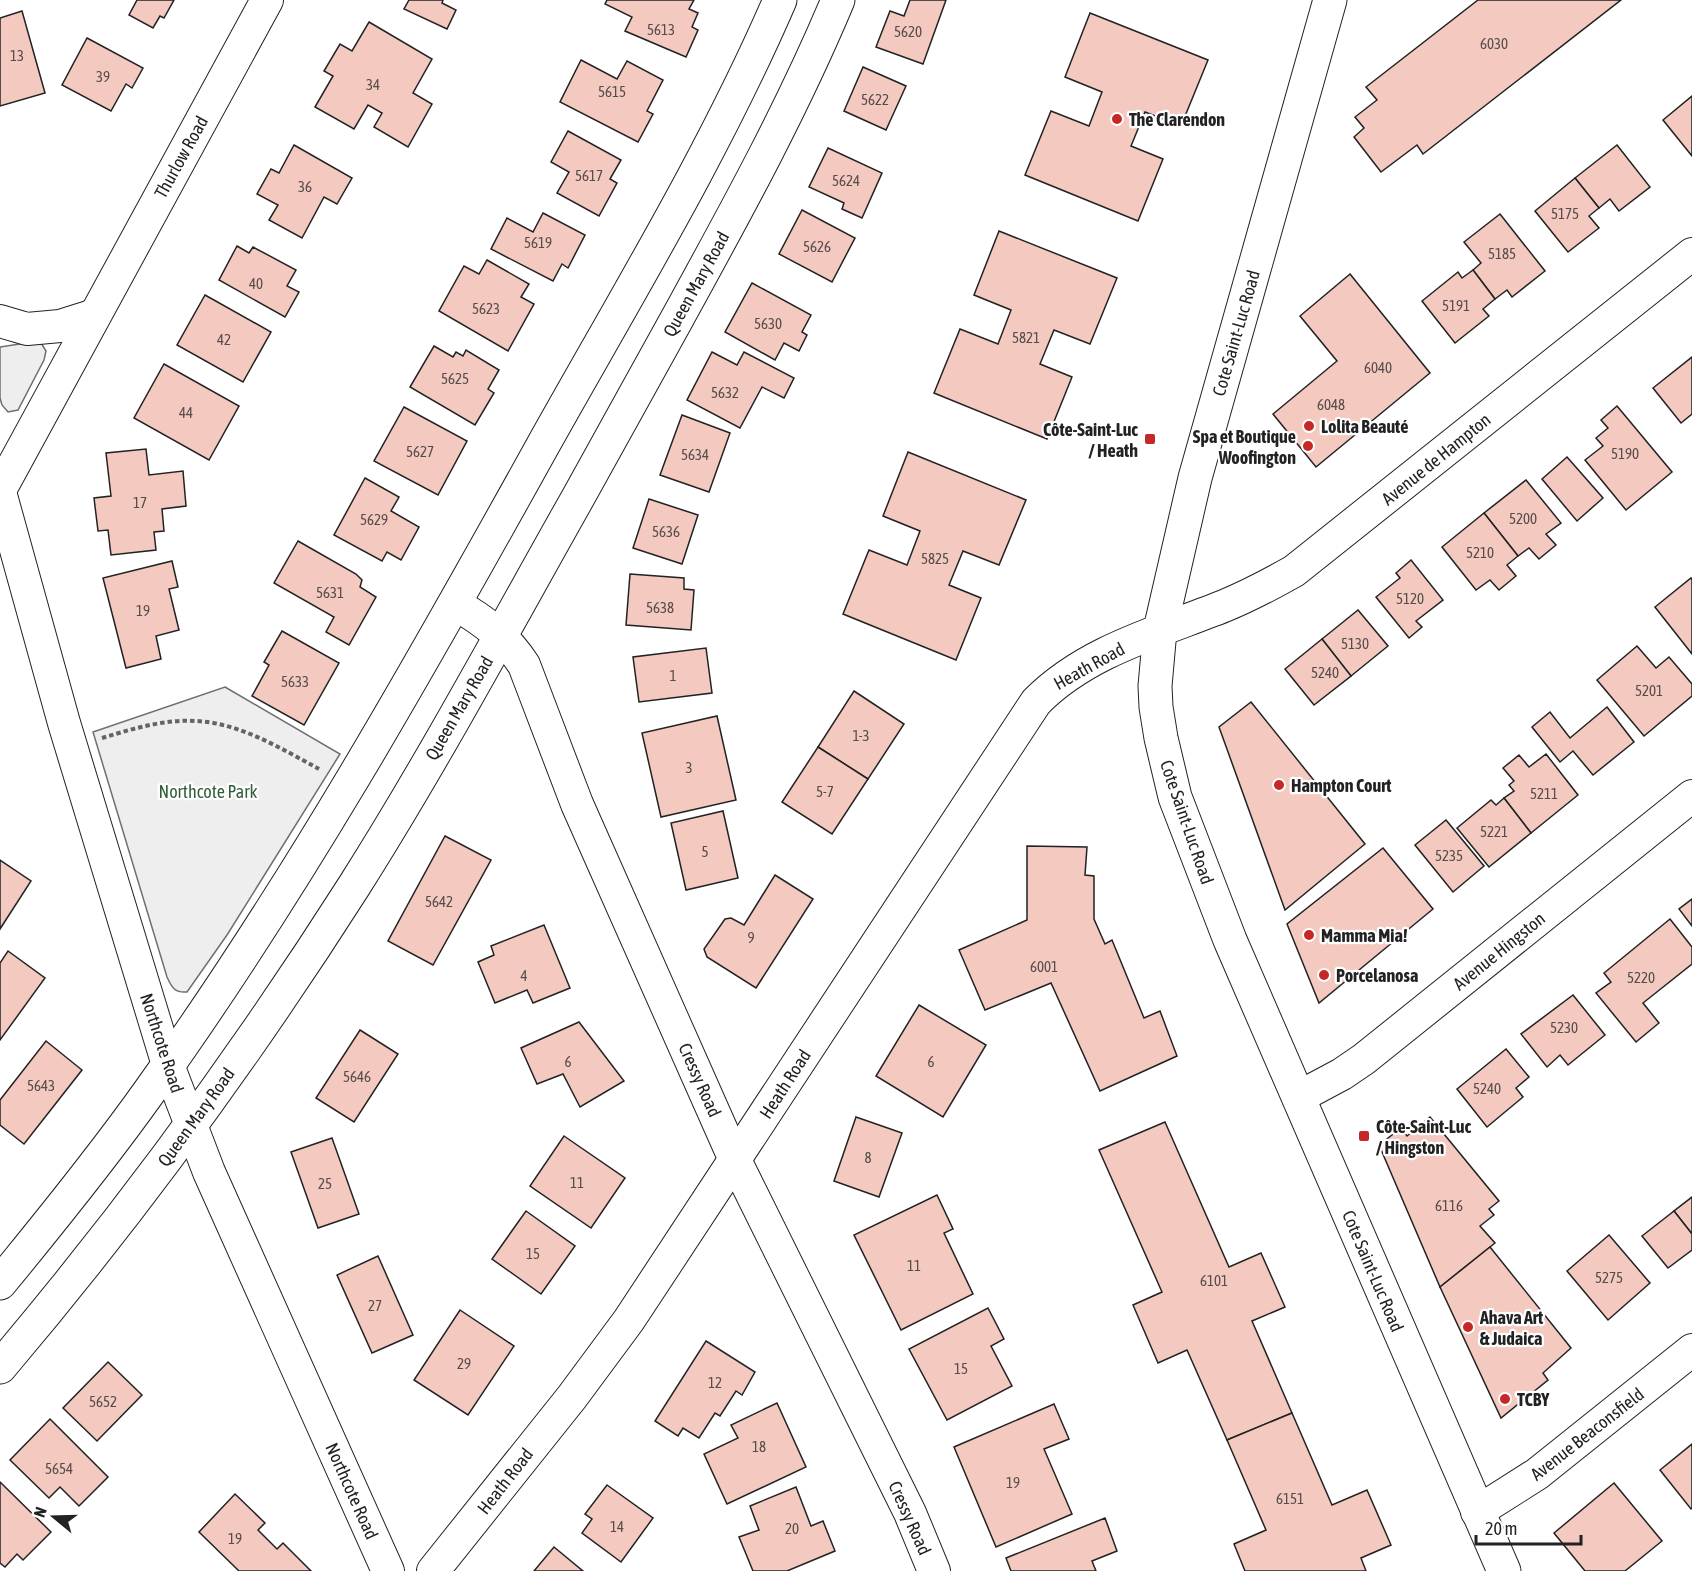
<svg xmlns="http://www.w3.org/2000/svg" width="1692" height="1571" font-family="'Asap Condensed',sans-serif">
<rect width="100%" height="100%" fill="#fff"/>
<g fill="#eee" stroke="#6f6f6f" stroke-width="1.5">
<polygon points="33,342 41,343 46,351 44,360 18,410 8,412 2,405 0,398 0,347"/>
<path d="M225 687 340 754 227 935 187 992C175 993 172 988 167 977L93 732Z"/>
</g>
<g fill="#f3c9c0" stroke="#222" stroke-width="1.5">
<polygon points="137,0 136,0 174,0 164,18 160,16 153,28 129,15"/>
<polygon points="409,0 443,0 442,3 456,10 447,29 404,9"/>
<polygon points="607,0 694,0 689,9 698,13 692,27 698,30 686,57 625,31 632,17 605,4"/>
<polygon points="910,0 946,0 923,64 876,47 890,11 904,16"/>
<polygon points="1478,0 1621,0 1423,154 1417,145 1381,172 1354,137 1364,128 1355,117 1377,100 1366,87"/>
<polygon points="22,11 45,93 0,106 0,18"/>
<polygon points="1090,13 1208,60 1181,126 1145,112 1131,146 1163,159 1138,221 1025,175 1051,111 1089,126 1102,92 1065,77"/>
<polygon points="369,22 432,59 413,93 432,104 408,147 374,127 382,113 368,105 354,129 315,107 333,76 324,71 340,44 352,51"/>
<polygon points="87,38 143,68 132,88 126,84 111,111 62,85"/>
<polygon points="581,60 617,79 627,61 663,80 647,111 653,114 638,142 560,102"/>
<polygon points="863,67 906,86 886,130 844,111"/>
<polygon points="1692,96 1692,156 1663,120"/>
<polygon points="568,131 621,160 610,179 617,183 599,216 557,193 569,172 551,162"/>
<polygon points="294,145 352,178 337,204 324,197 302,238 269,220 278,205 257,194 271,169 279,173"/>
<polygon points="1617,145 1650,187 1619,211 1610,199 1599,208 1575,178"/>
<polygon points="828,148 882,173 862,218 842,209 844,203 809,187"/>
<polygon points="1575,178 1599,208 1589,216 1599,228 1568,252 1535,211"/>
<polygon points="802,210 855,238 832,282 779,254"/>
<polygon points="543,213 585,235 568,268 562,264 553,281 491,249 507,218 533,232"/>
<polygon points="1500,214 1545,271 1512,297 1507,290 1495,299 1473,270 1481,263 1464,242"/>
<polygon points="999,231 1117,278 1090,344 1054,330 1040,364 1072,377 1047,439 934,393 960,329 998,344 1011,310 974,295"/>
<polygon points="237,246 249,253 253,247 296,270 287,286 299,292 285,317 219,280"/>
<polygon points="487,260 529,284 521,297 534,304 508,351 439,311 464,266 479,274"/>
<polygon points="1473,270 1495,299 1483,309 1489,316 1455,343 1422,301 1458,272 1462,278"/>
<polygon points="1350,274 1430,373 1316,467 1273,414 1337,361 1300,316"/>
<polygon points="752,283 811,315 802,332 807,335 799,351 784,343 775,360 725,332"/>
<polygon points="205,295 271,332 243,382 177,345"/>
<polygon points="434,346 453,357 456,352 463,356 466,350 499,370 488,389 494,393 475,425 410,387"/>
<polygon points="712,352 737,365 744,352 794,378 784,398 762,387 740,428 687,400"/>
<polygon points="1692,357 1692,414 1681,423 1653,388"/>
<polygon points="164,364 239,406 209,460 134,418"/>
<polygon points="1617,406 1672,472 1626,510 1585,460 1603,446 1596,438 1608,428 1601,420"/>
<polygon points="404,407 467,441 438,495 374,461"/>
<polygon points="682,415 730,433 709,492 660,475"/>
<polygon points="146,449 149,475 183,471 186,506 162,509 164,531 154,532 156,550 111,555 108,530 98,531 94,498 111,496 106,453"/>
<polygon points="908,452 1026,500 999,565 963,551 949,585 981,598 956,660 843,614 869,550 907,565 920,531 883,516"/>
<polygon points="1567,457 1603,498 1577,521 1542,479"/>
<polygon points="365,478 399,497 391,511 419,527 401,560 387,552 382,561 334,535"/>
<polygon points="1526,480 1561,523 1546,534 1556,545 1539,559 1529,548 1518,556 1484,513"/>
<polygon points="649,499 698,515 682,564 633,548"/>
<polygon points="1484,513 1518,556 1507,565 1516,576 1499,590 1490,580 1476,590 1442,547"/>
<polygon points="298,541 356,574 362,580 360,587 376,597 349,645 326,632 334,617 274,583"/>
<polygon points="1411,560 1443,600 1416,621 1422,627 1409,638 1376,597 1400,578 1396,573"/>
<polygon points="172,561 178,587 169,589 179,630 156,636 161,659 126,668 103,578"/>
<polygon points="630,574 684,578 684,589 694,590 691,630 626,625"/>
<polygon points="1691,578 1692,580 1692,654 1655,607"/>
<polygon points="1358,610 1388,646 1351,676 1322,639"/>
<polygon points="282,631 339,663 304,725 252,696 269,665 264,662"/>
<polygon points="1322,639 1351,676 1314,705 1285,669"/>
<polygon points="1637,646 1656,668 1669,657 1692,684 1692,696 1644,736 1597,680"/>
<polygon points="706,648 712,693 639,702 633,657"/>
<polygon points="854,691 904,724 868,779 818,747"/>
<polygon points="1251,702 1365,844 1285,910 1219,727"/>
<polygon points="1607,707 1634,742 1593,775 1573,751 1560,762 1532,727 1550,712 1570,738"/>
<polygon points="717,716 736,800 661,817 642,733"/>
<polygon points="818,747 868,779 832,834 782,802"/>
<polygon points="1546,754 1578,795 1531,833 1504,798 1514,791 1509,785 1514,781 1503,768 1519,755 1529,767"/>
<polygon points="1504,798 1531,833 1489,867 1457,828 1491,800 1496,805"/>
<polygon points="723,811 738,878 686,890 671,823"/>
<polygon points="1446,820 1484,866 1453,892 1415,845"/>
<polygon points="445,836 491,860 433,965 388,941"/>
<polygon points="1027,846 1087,847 1085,875 1094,876 1094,919 1105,944 1112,940 1144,1018 1160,1011 1177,1056 1100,1091 1051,983 985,1010 959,950 1027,920"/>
<polygon points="1383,848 1433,909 1319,1003 1287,924"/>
<polygon points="0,860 31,881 0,929"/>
<polygon points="775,875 813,899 756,988 707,957 704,949 725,919 731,918 744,925"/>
<polygon points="1692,899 1692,926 1679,909"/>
<polygon points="1670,919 1692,947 1692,964 1643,1003 1659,1023 1636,1042 1596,993 1611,982 1604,973"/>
<polygon points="544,925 570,988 533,1003 527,990 495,1003 478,962 494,955 491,946"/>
<polygon points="8,951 45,978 0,1040 0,963"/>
<polygon points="1573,995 1605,1035 1568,1065 1560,1055 1547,1067 1521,1034"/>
<polygon points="919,1005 986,1045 943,1117 876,1076"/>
<polygon points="579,1022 624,1081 580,1107 563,1074 537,1084 521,1048"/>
<polygon points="360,1030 398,1054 354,1122 316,1098"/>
<polygon points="46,1041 82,1070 24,1144 0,1125 0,1100"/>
<polygon points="1506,1049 1529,1077 1516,1088 1523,1097 1487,1127 1457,1089"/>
<polygon points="856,1117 902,1133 879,1197 834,1181"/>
<polygon points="1430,1117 1499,1201 1489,1209 1494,1215 1480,1226 1495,1243 1440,1287 1379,1145 1401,1128 1407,1136"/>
<polygon points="1165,1122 1229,1267 1261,1253 1285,1307 1252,1321 1292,1413 1227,1440 1187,1350 1158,1363 1133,1305 1162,1292 1099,1150"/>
<polygon points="564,1136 625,1178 591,1228 530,1186"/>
<polygon points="332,1138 359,1214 318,1228 291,1152"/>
<polygon points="937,1195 953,1229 944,1233 973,1294 901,1330 854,1235"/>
<polygon points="1692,1197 1692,1234 1674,1211"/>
<polygon points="526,1211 575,1246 541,1294 492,1259"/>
<polygon points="1674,1211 1692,1234 1692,1250 1668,1268 1642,1236"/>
<polygon points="1609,1235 1650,1283 1608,1320 1567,1271"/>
<polygon points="1490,1247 1571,1348 1543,1373 1548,1380 1501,1418 1440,1287"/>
<polygon points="378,1256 413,1335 372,1353 337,1275"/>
<polygon points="988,1308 1004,1339 991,1346 1012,1386 947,1420 909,1349"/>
<polygon points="460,1310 514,1346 468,1415 414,1380"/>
<polygon points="706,1341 755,1372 742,1395 736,1391 720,1416 715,1413 699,1438 683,1428 678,1436 655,1421"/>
<polygon points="108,1362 142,1395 97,1441 63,1408"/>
<polygon points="777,1403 806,1467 727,1504 704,1454 738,1438 731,1425"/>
<polygon points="1054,1404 1069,1439 1044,1449 1072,1514 996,1547 954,1447"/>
<polygon points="1292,1413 1332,1505 1367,1490 1391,1545 1361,1558 1366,1571 1245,1571 1234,1544 1266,1530 1227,1440"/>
<polygon points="50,1419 108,1477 79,1506 60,1487 49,1498 10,1460"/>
<polygon points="1692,1444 1692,1508 1691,1509 1660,1470"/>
<polygon points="0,1482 51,1532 23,1560 17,1554 5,1567 0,1563"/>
<polygon points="1614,1483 1662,1541 1625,1571 1585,1571 1554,1533"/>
<polygon points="607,1485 653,1518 621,1562 582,1533 592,1519 585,1514"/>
<polygon points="796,1487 811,1526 823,1521 835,1551 787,1571 753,1571 739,1537 759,1530 750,1506"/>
<polygon points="235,1494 265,1523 258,1530 277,1549 283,1543 311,1571 239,1571 199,1532"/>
<polygon points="1105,1518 1117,1551 1092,1561 1096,1571 1011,1571 1006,1558"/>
<polygon points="554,1547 583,1571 534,1571"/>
</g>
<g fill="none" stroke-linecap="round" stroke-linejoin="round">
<defs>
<g id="minor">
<polyline points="0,321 27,329 60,326 95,315"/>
<polyline points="0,490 267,0"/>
<polyline points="0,492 64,723 168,1065 209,1172 388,1571"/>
<path d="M455 604C483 620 506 637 524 665L577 804 735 1160 910 1513 934 1571"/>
<polyline points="1299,1097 1342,1074 1364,1059 1692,796"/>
<polyline points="1477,1512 1537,1474 1692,1350"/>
<path d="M433 1571 572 1397 629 1320 1036 702C1086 651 1159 632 1224 606 1248 596 1271 584 1294 571L1692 254"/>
</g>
<g id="tertiary">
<path d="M0 1283C51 1221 102 1158 149 1092 296 887 420 667 542 447 624 300 713 155 780 0"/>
<path d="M0 1367C129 1215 247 1054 354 886 435 758 506 625 580 494 613 435 645 376 678 317 735 213 792 110 838 0"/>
</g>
<polyline id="secondary" points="1330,0 1195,478 1160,630 1155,686 1156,707 1161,738 1175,797 1230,940 1504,1571"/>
</defs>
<use href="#minor" stroke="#222" stroke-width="34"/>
<use href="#tertiary" stroke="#222" stroke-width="35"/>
<use href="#secondary" stroke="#222" stroke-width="35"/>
<path stroke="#646464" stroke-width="4" stroke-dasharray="4.5 3" stroke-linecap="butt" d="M102 738C132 729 164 719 196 721 240 723 282 749 319 769"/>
<use href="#minor" stroke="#fff" stroke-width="32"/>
<use href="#tertiary" stroke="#fff" stroke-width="33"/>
<use href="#secondary" stroke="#fff" stroke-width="33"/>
</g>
<g fill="#c62828" stroke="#fff" stroke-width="2">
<circle cx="1117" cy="119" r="6"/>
<circle cx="1309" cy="426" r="6"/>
<rect x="1144" y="433" width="12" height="12" rx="3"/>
<circle cx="1308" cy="446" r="6"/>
<circle cx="1279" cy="785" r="6"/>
<circle cx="1309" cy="935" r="6"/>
<circle cx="1324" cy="975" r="6"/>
<rect x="1358" y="1130" width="12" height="12" rx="3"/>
<circle cx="1468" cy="1327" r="6"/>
<circle cx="1505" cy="1399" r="6"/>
</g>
<g text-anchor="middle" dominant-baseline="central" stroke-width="4.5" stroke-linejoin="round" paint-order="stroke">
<g font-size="15" fill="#564c4a">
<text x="661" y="29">5613</text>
<text x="908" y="31">5620</text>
<text x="1494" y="43">6030</text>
<text x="17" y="55">13</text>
<text x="103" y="76">39</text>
<text x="373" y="84">34</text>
<text x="612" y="91">5615</text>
<text x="875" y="99">5622</text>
<text x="589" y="175">5617</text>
<text x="846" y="180">5624</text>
<text x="305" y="186">36</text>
<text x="1565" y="213">5175</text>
<text x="538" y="242">5619</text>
<text x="817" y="246">5626</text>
<text x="1502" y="253">5185</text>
<text x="256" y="283">40</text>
<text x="1456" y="305">5191</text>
<text x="486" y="308">5623</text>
<text x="768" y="323">5630</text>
<text x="1026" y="337">5821</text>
<text x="224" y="339">42</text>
<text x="1378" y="367">6040</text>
<text x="455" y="378">5625</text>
<text x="725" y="392">5632</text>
<text x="1331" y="404">6048</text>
<text x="186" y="412">44</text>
<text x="420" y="451">5627</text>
<text x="1625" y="453">5190</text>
<text x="695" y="454">5634</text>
<text x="140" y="502">17</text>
<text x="1523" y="518">5200</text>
<text x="374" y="519">5629</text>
<text x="666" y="531">5636</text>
<text x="1480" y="552">5210</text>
<text x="935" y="558">5825</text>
<text x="330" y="592">5631</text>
<text x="1410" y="598">5120</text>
<text x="660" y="607">5638</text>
<text x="143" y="610">19</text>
<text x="1355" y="643">5130</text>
<text x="1325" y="672">5240</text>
<text x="673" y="675">1</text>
<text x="295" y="681">5633</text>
<text x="1649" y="690">5201</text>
<text x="861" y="735">1-3</text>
<text x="689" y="767">3</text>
<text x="825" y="791">5-7</text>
<text x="1544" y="793">5211</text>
<text x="1494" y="831">5221</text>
<text x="705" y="851">5</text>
<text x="1449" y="855">5235</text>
<text x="439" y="901">5642</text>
<text x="751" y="937">9</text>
<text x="1044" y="966">6001</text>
<text x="524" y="975">4</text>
<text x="1641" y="977">5220</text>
<text x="1564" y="1027">5230</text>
<text x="568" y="1061">6</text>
<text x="931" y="1061">6</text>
<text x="357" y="1076">5646</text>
<text x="41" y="1085">5643</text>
<text x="1487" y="1088">5240</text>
<text x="868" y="1157">8</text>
<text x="577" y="1182">11</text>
<text x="325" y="1183">25</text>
<text x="1449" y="1205">6116</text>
<text x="533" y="1253">15</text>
<text x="914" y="1265">11</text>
<text x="1609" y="1277">5275</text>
<text x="1214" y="1280">6101</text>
<text x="375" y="1305">27</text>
<text x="464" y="1363">29</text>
<text x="961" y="1368">15</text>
<text x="715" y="1382">12</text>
<text x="103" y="1401">5652</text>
<text x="759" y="1446">18</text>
<text x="59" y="1468">5654</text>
<text x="1013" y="1482">19</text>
<text x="1290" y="1498">6151</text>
<text x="617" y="1526">14</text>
<text x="792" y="1528">20</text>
<text x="235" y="1538">19</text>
</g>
<g font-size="18" font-weight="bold" fill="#222" stroke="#fff" text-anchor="start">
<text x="1129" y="119">The Clarendon</text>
<text x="1321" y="426">Lolita Beauté</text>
<text x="1138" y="429" text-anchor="end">Côte-Saint-Luc<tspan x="1138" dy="21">/ Heath</tspan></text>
<text x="1296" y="436" text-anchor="end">Spa et Boutique<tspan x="1296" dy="21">Woofington</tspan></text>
<text x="1291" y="785">Hampton Court</text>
<text x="1321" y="935">Mamma Mia!</text>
<text x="1336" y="975">Porcelanosa</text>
<text x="1376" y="1126">Côte-Saint-Luc<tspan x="1376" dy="21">/ Hingston</tspan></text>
<text x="1480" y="1317">Ahava Art<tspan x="1480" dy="21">&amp; Judaica</tspan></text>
<text x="1517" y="1399">TCBY</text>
</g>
<g font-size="18" fill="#222" stroke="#fff">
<text transform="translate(181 157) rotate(-61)">Thurlow Road</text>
<text transform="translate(696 284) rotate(-61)">Queen Mary Road</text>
<text transform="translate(1236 333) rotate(-74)">Cote Saint-Luc Road</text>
<text transform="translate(1436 459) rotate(-39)">Avenue de Hampton</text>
<text transform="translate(1089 666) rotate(-29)">Heath Road</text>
<text transform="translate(459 708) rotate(-60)">Queen Mary Road</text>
<text transform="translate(1187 822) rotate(71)">Cote Saint-Luc Road</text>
<text transform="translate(1499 951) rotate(-39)">Avenue Hingston</text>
<text transform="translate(162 1043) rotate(72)">Northcote Road</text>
<text transform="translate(700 1080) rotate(66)">Cressy Road</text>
<text transform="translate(785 1084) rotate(-57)">Heath Road</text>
<text transform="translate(196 1117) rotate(-54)">Queen Mary Road</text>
<text transform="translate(1373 1271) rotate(67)">Cote Saint-Luc Road</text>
<text transform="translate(1587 1434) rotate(-38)">Avenue Beaconsfield</text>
<text transform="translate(505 1481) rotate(-52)">Heath Road</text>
<text transform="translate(352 1491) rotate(66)">Northcote Road</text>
<text transform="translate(910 1518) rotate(66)">Cressy Road</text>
</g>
<g font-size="18" fill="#2f5e38" stroke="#fff">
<text x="208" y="791">Northcote Park</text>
</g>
</g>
<g transform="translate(54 1517) rotate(289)" stroke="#ffffff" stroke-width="4.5" paint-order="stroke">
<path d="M0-4.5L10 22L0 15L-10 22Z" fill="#222222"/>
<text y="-9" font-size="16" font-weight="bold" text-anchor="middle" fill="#222222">N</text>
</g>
<path d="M1476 1535v9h105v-9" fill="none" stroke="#222222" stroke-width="3"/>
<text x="1485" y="1535" font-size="18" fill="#222222" stroke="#ffffff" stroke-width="4.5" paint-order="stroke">20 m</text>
</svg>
